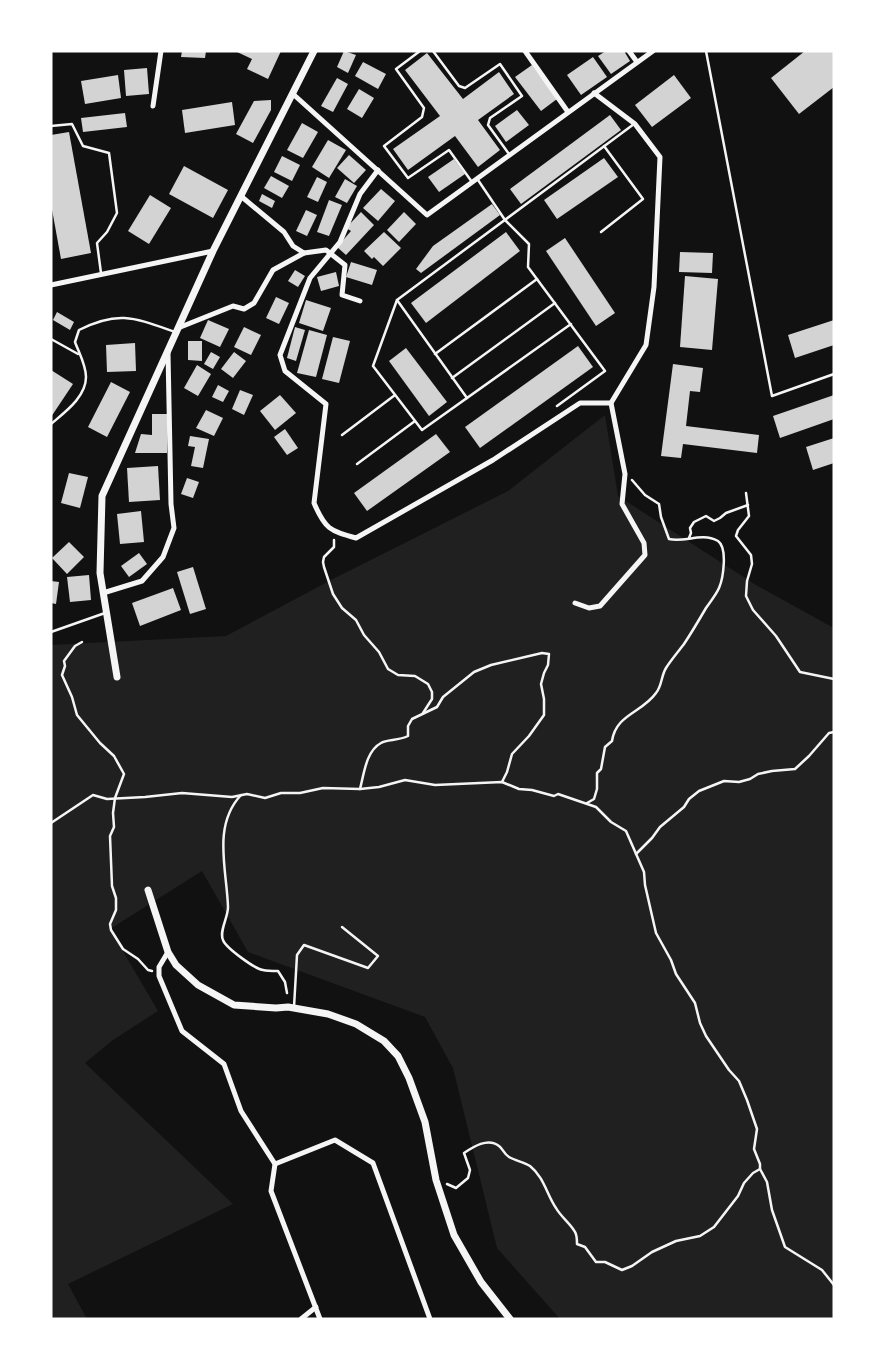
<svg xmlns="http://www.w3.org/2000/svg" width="885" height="1370" font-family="'Fira Sans Condensed',sans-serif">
<rect width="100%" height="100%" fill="#111"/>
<polygon fill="#202020" points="605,415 618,496 756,585 832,627 834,630 834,1319 560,1319 497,1248 453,1068 425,1017 248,952 202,871 110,929 158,1011 113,1040 85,1063 233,1204 68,1284 87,1319 51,1319 51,645 226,636 331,580 508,491"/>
<g fill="#d3d3d3">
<polygon points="182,51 206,51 205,58 181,57"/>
<polygon points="235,51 281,51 268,79 247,69 252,59"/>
<polygon points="344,51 356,55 348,73 337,67"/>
<polygon points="606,51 624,51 630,61 611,74 598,56"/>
<polygon points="805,51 834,51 834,87 799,114 771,78"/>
<polygon points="427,53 463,99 499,72 514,94 478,120 500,150 478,167 455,136 408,170 393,149 440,116 405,70"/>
<polygon points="593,57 607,77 581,95 567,75"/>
<polygon points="363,62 386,74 378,89 355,76"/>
<polygon points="532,65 557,99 541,111 515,77"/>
<polygon points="147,68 149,94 126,96 124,70"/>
<polygon points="118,75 121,98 85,104 81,81"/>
<polygon points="674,75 691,98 652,127 635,105"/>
<polygon points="337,78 348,84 333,112 321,106"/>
<polygon points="359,89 374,98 362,118 347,109"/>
<polygon points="271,100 271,110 253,143 236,134 254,101"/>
<polygon points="232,102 235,125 185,133 182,110"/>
<polygon points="517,110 529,125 506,142 495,126"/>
<polygon points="125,113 127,127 83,132 81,118"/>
<polygon points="610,115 621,130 521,204 510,189"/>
<polygon points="302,123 318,132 303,158 287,150"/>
<polygon points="69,132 91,253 61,259 51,204 51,135"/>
<polygon points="328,140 346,150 329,178 312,167"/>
<polygon points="349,155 366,170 354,183 337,168"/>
<polygon points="282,156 300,165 292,181 274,172"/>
<polygon points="604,158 618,177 557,219 544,200"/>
<polygon points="454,159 465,174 439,192 428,177"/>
<polygon points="184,166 228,190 213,218 169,194"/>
<polygon points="271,176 289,186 282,198 264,188"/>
<polygon points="317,177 327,182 318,202 307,197"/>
<polygon points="345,179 357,186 347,203 335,197"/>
<polygon points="381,189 395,201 378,221 363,208"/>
<polygon points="262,194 275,201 272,208 259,201"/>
<polygon points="150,195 171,208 149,244 128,231"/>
<polygon points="329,200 342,205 329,236 317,232"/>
<polygon points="492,204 500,215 421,273 416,269 433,246"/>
<polygon points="306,210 317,215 307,236 296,231"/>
<polygon points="361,212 374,225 346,255 337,247 351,231 346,228"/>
<polygon points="404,212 416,224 399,242 387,230"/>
<polygon points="384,232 401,248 383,266 374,257 372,259 364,251"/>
<polygon points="506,232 520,251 426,323 411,303"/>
<polygon points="565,238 615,313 596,326 546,251"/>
<polygon points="680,252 713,253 712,273 679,272"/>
<polygon points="351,262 377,270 372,285 346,277"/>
<polygon points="295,270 305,276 298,287 288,281"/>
<polygon points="336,272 339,286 321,291 317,277"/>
<polygon points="685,276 718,279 712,350 680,347"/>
<polygon points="276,297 289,303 279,324 266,318"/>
<polygon points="306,300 331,308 323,331 299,323"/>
<polygon points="57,312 74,322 70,330 53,320"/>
<polygon points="208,320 229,329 220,347 200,338"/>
<polygon points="834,320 834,345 795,358 788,335"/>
<polygon points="244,327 261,335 251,355 234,347"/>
<polygon points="295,327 305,330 296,361 287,358"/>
<polygon points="309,330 327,335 316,377 297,373"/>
<polygon points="333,337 350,341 339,383 322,379"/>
<polygon points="188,341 202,341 202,361 188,360"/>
<polygon points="135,343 136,371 107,372 106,345"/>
<polygon points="578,346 593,367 480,448 465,427"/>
<polygon points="406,348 447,402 429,416 389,361"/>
<polygon points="211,352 220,357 213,369 204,364"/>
<polygon points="234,352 246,361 233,378 221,369"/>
<polygon points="673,364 703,368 700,392 690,391 686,426 759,435 757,453 683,444 681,458 661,456"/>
<polygon points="197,365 211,374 198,396 184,388"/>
<polygon points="51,370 73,384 51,417"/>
<polygon points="111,382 130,392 107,437 88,427"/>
<polygon points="218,385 229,391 223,402 212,397"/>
<polygon points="240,390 253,395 244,415 232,409"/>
<polygon points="280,395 296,413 275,430 260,411"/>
<polygon points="834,395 834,419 780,438 773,416"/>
<polygon points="206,410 223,418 214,436 196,428"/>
<polygon points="152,414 168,414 167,453 135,453 141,434 152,435"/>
<polygon points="285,429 298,448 287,455 274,437"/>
<polygon points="436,434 450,452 367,511 354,493"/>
<polygon points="190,436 209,439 203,468 191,466 195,447 188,446"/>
<polygon points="834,438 834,463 813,470 806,447"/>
<polygon points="158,466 160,500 129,502 127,468"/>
<polygon points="69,473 88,477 80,508 61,503"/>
<polygon points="187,478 199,482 193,498 181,494"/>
<polygon points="141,511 144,542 120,544 117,514"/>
<polygon points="69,542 84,557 67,574 52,558"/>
<polygon points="139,553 147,564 129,577 121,566"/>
<polygon points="193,567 206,609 190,614 177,572"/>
<polygon points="89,575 91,600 70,602 67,577"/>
<polygon points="51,581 59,582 56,604 51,603"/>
<polygon points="173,588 181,610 140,626 132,603"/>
</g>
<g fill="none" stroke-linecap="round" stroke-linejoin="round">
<g stroke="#f5f5f5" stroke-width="2.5">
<polyline points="746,493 749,516 738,530 736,536 751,555 752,564 747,581 746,596 753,610 776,636 800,672 834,679"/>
<polyline points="689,538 691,533 690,528 694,522 706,516 714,521 720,518 726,513 748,505"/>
<polyline points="334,540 334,547 324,557 323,562 324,567 333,594 342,608 356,620 364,635 379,652 388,669 398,675 415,676 428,684 432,692 432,699 423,713"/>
<polyline points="82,642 75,646 64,661 65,666 62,675 72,697 77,715 100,743 114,756 124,774 115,798 113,813 114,827 110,836 112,886 116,898 116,910 110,924 111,930 123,949 138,959 148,970 152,971"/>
<path d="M360 789C364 774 366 751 381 743 387 739 398 741 408 736V726L412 719 437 707 443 697 474 672 491 665 542 653 549 654 548 665 544 673 541 684 544 699V715L529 736 512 754 507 772 502 782"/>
<path d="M241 795C212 826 227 870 228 907 228 918 219 931 223 940 226 948 255 969 263 970 267 971 273 971 278 971L285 982 287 993"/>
<path d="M587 803 594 799 597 789V773L601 769 605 747 612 741C616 714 642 713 656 693 662 686 661 676 666 668 671 660 678 652 684 644 692 632 699 620 706 608 710 602 716 595 719 588 723 579 728 548 718 541 701 532 685 543 669 539L661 517 659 504 645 495 632 480"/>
<polyline points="51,823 93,795 107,799 145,797 182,793 232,797 247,794 265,798 281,793 300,793 323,788 360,789 379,787 405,780 435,785 502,782 519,789 532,790 554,796 558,794 596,807 611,822 626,831 644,872 645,885 656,933 671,960 676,974 695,1003 700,1023 706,1036 729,1070 739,1081 747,1100 757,1129 754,1149 760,1164 760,1169 767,1182 772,1210 785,1247 822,1270 834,1285"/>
<polyline points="636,854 652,838 660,827 684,807 689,799 699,791 724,781 739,782 750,779 758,774 772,771 795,769 809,756 829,733 834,732"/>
<path d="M447 1184 456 1188 468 1178 470 1170 464 1153C473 1147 488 1137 499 1146 503 1149 504 1154 509 1157 516 1161 524 1162 530 1166 544 1177 547 1195 556 1208 561 1217 571 1224 575 1232 577 1235 577 1240 577 1244L585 1247 596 1262H605L622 1270 632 1266 652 1252 676 1241 700 1236 714 1227 738 1196 744 1183 753 1173 760 1169"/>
</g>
<g stroke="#f5f5f5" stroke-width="2.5">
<polyline points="420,51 396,69 424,108 422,117 384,146 408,178 449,150 472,182"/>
<polyline points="433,51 459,86 465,88 500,64 522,96 490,118 488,125 509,154"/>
<polyline points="706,51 772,396 834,374"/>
<polyline points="51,126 72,124 83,146 109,153 117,213 107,232 97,243 101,273"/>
<polyline points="478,180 505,220 529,244 528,267 605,371 557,406"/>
<polyline points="601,232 643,199 604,146"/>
<polyline points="397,300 467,398"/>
<polyline points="571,324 422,430 373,366 397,300 634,124"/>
<polyline points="51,339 78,354"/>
<polyline points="435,354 537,279"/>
<polyline points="452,378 555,303"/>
<path d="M51 424C65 412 86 397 86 377 86 365 79 353 75 342L79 330C119 310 135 318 175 332"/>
<polyline points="342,435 395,395"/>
<polyline points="357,464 415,421"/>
<polyline points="51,632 105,613"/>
<polyline points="294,1007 297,955 304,945 368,968 378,956 342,927"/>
</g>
<g stroke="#f5f5f5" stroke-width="5">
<polyline points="525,51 568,112"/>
<polyline points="629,51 637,62"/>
<polyline points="293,94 427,215 653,51"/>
<polyline points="153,106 161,51"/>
<path d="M378 170 360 194 340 242 310 278 280 355 285 371 326 404 314 503C325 529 330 531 356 538L493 460 580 403H611L646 345 654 287 660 157 635 124 594 93"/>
<polyline points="242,197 284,232 293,246 304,253 326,250 345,265 342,295 360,301"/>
<polyline points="51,285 213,251"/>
<polyline points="178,328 233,306 244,309 254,303 273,270 304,253"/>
<polyline points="103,593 142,581 163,557 174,528 171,504 168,353"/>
<polyline points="575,603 589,608 600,606 645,555 644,543 622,504 625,474 611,403"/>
<polyline points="168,952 159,967 159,976 182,1031 224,1064 241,1111 275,1164 271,1191 320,1319"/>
<polyline points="275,1164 335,1140 373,1163 430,1319"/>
<polyline points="301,1319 316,1307"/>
</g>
<g stroke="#f5f5f5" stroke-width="7">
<polyline points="117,677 100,573 102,496 213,251 314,51"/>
<polyline points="148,890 168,952 176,965 198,985 234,1005 276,1008 288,1007 328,1014 356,1024 384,1041 398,1056 409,1078 425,1122 436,1180 454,1235 481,1282 510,1319"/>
</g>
</g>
<rect width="885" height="1370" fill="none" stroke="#ffffff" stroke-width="105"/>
</svg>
